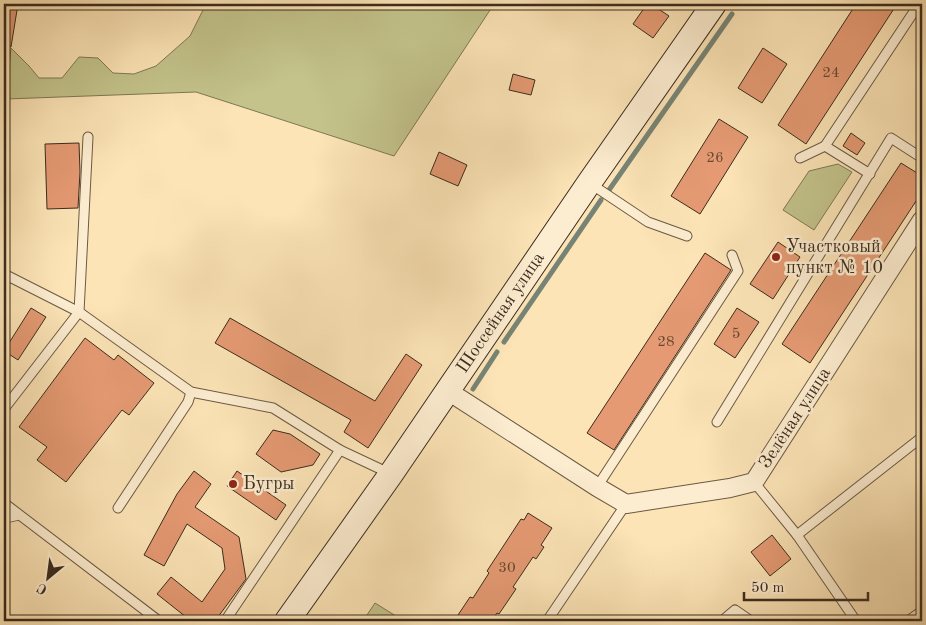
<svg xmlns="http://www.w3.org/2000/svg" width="926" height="625" font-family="'Old Standard TT',serif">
<rect width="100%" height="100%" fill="#fce4b6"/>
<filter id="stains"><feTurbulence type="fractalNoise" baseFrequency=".004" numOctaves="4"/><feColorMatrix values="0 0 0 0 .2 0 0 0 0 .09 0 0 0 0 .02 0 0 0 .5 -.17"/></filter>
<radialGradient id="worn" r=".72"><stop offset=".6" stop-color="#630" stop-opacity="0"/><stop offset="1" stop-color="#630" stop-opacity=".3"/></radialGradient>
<g fill="#c3c38b" stroke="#7f7854">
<polygon points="206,4 494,4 394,156 196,92 6,99 11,48 29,66 39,78 62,78 79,57 98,58 113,73 134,74 156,66 190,36"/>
<polygon points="838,164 852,172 814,230 783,210 809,171"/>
<polygon points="375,603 404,621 363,621"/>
</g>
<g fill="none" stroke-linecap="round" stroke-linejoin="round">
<g stroke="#778475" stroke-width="5">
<polyline points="609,190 732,14"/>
<polyline points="504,342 601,200"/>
<polyline points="473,389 497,352"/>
</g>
</g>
<g fill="#e59a73" stroke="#3b2c1e">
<polygon points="4,4 18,4 11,47 4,46"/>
<polygon points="647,4 651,4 669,16 653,38 633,24"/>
<polygon points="856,4 897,4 806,144 778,125"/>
<polygon points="763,48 787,64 762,103 738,88"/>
<polygon points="513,74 535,80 531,95 509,90"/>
<polygon points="719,119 748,137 700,214 671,196"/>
<polygon points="851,133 865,143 857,155 843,146"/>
<polygon points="79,143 80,172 78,208 47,209 45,144"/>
<polygon points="439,152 467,165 458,186 430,174"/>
<polygon points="901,163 922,176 922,192 810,363 782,344"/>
<polygon points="778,242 800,257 773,299 750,284"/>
<polygon points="705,253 731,270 614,450 587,433"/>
<polygon points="31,308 46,317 18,360 4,351"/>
<polygon points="737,308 759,322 735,358 714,344"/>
<polygon points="230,318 375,401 406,354 422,365 368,448 344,432 351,420 215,343"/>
<polygon points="85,338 114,360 118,355 154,383 129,415 122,410 66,482 37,460 47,447 19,427"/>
<polygon points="273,430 290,434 320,454 313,465 281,472 256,454"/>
<polygon points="194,471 211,484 195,507 239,537 246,579 215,621 191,621 157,594 171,577 202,602 225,569 222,548 187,524 164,566 144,555 177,494"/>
<polygon points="237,471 286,505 276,520 227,486"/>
<polygon points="528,513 552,528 541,545 544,547 536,559 533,557 513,587 516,589 499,614 497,613 491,621 454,621 470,597 473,598 489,573 487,571 521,519 524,520"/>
<polygon points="772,535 791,559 770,576 751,552"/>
</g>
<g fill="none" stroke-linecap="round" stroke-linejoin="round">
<defs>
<g id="lane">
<polyline points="825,146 870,174"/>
<polyline points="800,158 825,146 919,4"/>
<polyline points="591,184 648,222 687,236"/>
<polyline points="4,274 79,312 191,392 273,408 340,450 391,474"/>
<polyline points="4,409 79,312 88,137"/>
<polyline points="717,422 891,138 922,158"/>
<polyline points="754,482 797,535 856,621"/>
<polyline points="597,487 738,271 732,255"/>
<polyline points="4,503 159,621"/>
<polyline points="118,508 188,402 191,392"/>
<polyline points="4,520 6,518 19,515"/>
<polyline points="797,535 922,437"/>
<polyline points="225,621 340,450"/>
<polyline points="547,621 626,504"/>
<polyline points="722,621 735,610 751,621"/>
<polyline points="908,621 922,611"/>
</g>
<polyline id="street" points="448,391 597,487 626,504 730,488 754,482 922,220"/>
<g id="secondary">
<path id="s1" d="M287 621 391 474 589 183 714 4"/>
</g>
</defs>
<use href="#lane" stroke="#6b5a44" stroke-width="11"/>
<use href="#street" stroke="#6b5a44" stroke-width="20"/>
<use href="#secondary" stroke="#3b2c1e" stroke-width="26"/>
<use href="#lane" stroke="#fdedd0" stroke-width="9"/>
<use href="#street" stroke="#fdedd0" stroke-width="18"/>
<use href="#secondary" stroke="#fdedd0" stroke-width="24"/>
</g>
<g fill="#8f2418" stroke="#fdedd0" stroke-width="2">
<circle cx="776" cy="257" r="5"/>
<circle cx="233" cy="484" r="5"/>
</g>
<g text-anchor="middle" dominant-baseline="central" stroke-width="5" stroke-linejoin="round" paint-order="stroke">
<g font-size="15" fill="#664833">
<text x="831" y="73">24</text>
<text x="715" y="158">26</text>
<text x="736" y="334">5</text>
<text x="666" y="342">28</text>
<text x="507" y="568">30</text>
</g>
<g font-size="18" fill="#3b2c1e" stroke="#fdedd0" text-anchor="start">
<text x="786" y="247">Участковый<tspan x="786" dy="21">пункт № 10</tspan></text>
<text x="243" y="484">Бугры</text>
</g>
<g font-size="18" fill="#3b2c1e" stroke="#fdedd0">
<text stroke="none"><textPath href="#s1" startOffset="375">Шоссейная улица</textPath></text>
<text transform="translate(795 418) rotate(-57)">Зелёная улица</text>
</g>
</g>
<rect width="926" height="625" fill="none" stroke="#fce4b6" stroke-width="20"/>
<rect x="5" y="5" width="916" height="615" fill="none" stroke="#3b2c1e" stroke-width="2.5"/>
<rect x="10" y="10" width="906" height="605" fill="none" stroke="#3b2c1e"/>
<g transform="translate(48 578) rotate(209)" stroke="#fdedd0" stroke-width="4" paint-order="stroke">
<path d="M0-4L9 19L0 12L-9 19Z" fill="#3b2c1e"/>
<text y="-8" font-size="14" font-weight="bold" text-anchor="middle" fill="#3b2c1e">С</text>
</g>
<path d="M744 592v8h124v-8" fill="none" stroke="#3b2c1e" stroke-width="2.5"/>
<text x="751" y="592" font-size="15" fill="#3b2c1e" stroke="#fdedd0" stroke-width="4" paint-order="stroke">50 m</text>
<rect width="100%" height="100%" filter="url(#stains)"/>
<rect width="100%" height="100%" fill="url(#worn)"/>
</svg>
